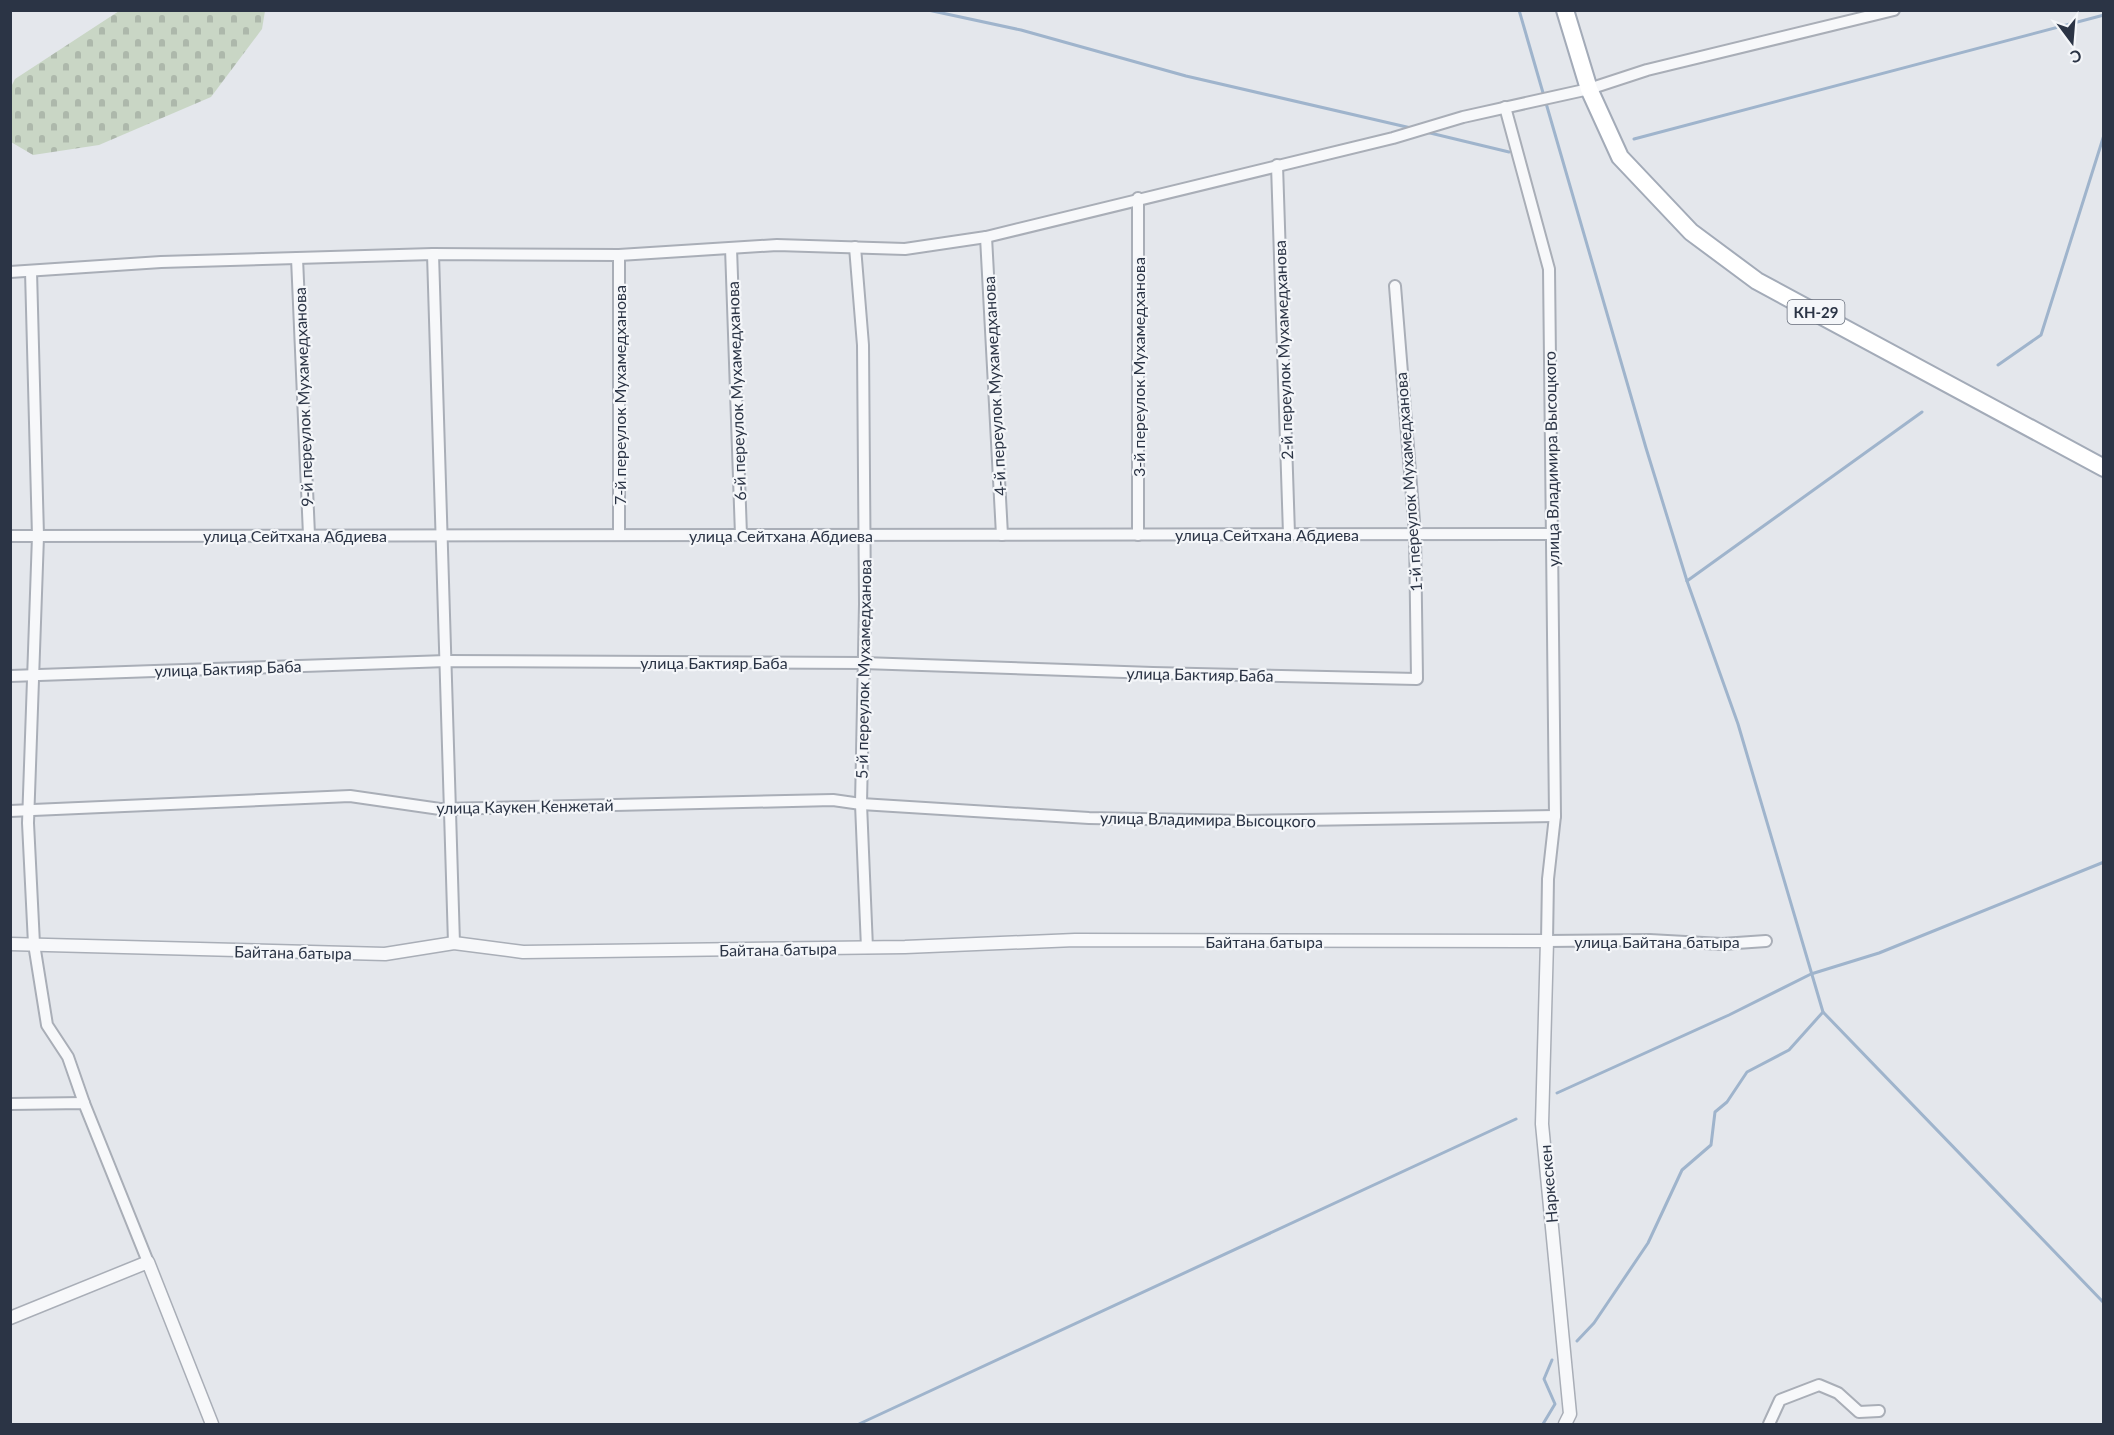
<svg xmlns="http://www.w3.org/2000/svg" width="2114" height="1435" font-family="Lato,sans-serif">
<defs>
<pattern id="cemetery-stones" width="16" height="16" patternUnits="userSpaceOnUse" patternTransform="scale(1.5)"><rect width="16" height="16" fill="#c9d6c5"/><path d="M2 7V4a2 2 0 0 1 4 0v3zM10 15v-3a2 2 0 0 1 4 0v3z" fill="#adb8ab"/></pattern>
</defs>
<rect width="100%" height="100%" fill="#e4e7ec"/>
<polygon fill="url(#cemetery-stones)" points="119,11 265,11 262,29 211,97 99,145 33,155 11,142 11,87 15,79"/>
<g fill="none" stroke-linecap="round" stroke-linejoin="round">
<g stroke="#9fb4cc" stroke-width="3">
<polyline points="928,10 1021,30 1186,76 1411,128"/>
<polyline points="1519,10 1646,448 1687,581 1738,724 1823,1012 2104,1303"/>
<polyline points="1426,132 1509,152"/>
<polyline points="1634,139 2104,15"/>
<polyline points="1998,365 2041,335 2104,135"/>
<polyline points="1687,581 1922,412"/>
<polyline points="1557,1093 1729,1015 1811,974 1879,953 2104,862"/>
<polyline points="1577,1341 1594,1323 1648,1243 1682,1170 1711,1145 1715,1112 1727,1102 1747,1072 1789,1050 1823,1012"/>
<polyline points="859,1424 1516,1119"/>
<polyline points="1543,1424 1555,1404 1544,1379 1552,1360"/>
</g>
<defs>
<g id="minor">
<polyline points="1505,107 1549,269 1555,816 1548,879 1547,941 1649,940 1722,944 1766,941"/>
<polyline points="1277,165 1289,534"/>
<polyline points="1138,198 1138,535"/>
<polyline points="986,237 1002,535"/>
<polyline points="855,247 863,345 865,604 861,804 867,948"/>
<polyline points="731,248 741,535"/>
<polyline points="433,254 454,943"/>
<polyline points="619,255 619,535"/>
<polyline points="297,258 309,535"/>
<polyline points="31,271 38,536 28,823 34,944 47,1025 68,1057 84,1103"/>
<polyline points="10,272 161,262 433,254 619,255 777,245 905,249 986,237 1393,138 1463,117 1589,89 1647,70 1894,10"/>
<polyline points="10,536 1551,534"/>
<polyline points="10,676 447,661 863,663 1153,673 1417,679 1415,534 1395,286"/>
<polyline points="10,811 350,796 440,809 833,800 861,804 1089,818 1246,821 1555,816"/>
<polyline points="10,1104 84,1103 148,1262"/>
<polyline points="1769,1424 1780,1400 1819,1385 1838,1393 1859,1412 1879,1411"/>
</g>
<g id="tertiary">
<polyline points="10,944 385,954 454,943 523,952 905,947 1075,940 1547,941 1542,1124 1570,1414 1565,1424"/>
<polyline points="10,1318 148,1262 212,1424"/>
</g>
<polyline id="primary" points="1565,10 1589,89 1620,157 1691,232 1757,281 2104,468"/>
</defs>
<use href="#minor" stroke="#a9aeb7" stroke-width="14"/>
<use href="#tertiary" stroke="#a9aeb7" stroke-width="15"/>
<use href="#primary" stroke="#a3abb8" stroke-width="20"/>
<use href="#minor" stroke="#f7f8fa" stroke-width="10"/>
<use href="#tertiary" stroke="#f7f8fa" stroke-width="12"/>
<use href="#primary" stroke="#fff" stroke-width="16"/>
</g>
<g text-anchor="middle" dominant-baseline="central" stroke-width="4.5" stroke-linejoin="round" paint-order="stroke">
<rect fill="#f4f6f9" stroke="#676e7b" stroke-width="1.5" x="1787.5" y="300" width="57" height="24" rx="4.5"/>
<g font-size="15" font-weight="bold" fill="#2b3445">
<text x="1816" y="312">КН-29</text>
</g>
<g font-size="16" fill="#2b3445" stroke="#f4f6f9">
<text transform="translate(1283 350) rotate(-92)">2-й переулок Мухамедханова</text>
<text transform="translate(1138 367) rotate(-90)">3-й переулок Мухамедханова</text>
<text transform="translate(994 386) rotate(-93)">4-й переулок Мухамедханова</text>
<text transform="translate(736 391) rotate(-92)">6-й переулок Мухамедханова</text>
<text transform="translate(619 395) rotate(-90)">7-й переулок Мухамедханова</text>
<text transform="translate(303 397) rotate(-92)">9-й переулок Мухамедханова</text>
<text transform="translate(1551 459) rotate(-91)">улица Владимира Высоцкого</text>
<text transform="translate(1408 482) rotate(-94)">1-й переулок Мухамедханова</text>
<text x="1267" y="534">улица Сейтхана Абдиева</text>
<text x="295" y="535">улица Сейтхана Абдиева</text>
<text x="781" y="535">улица Сейтхана Абдиева</text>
<text x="714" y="662">улица Бактияр Баба</text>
<text transform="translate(228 668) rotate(-2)">улица Бактияр Баба</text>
<text transform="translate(863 669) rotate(-89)">5-й переулок Мухамедханова</text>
<text transform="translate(1200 674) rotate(1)">улица Бактияр Баба</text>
<text transform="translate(525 806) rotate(-1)">улица Каукен Кенжетай</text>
<text transform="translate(1208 819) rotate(1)">улица Владимира Высоцкого</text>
<text x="1264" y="941">Байтана батыра</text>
<text x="1657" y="941">улица Байтана батыра</text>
<text transform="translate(778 949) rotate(-1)">Байтана батыра</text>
<text transform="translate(293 952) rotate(1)">Байтана батыра</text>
<text transform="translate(1548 1184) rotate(-95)">Наркескен</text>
</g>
</g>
<rect width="2114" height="1435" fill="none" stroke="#2b3445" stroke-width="24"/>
<g transform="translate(2072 42) rotate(164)" stroke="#f4f6f9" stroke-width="4.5" paint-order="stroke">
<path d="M0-4.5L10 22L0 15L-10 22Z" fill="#2b3445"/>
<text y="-9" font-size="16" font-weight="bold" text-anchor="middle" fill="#2b3445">С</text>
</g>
</svg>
